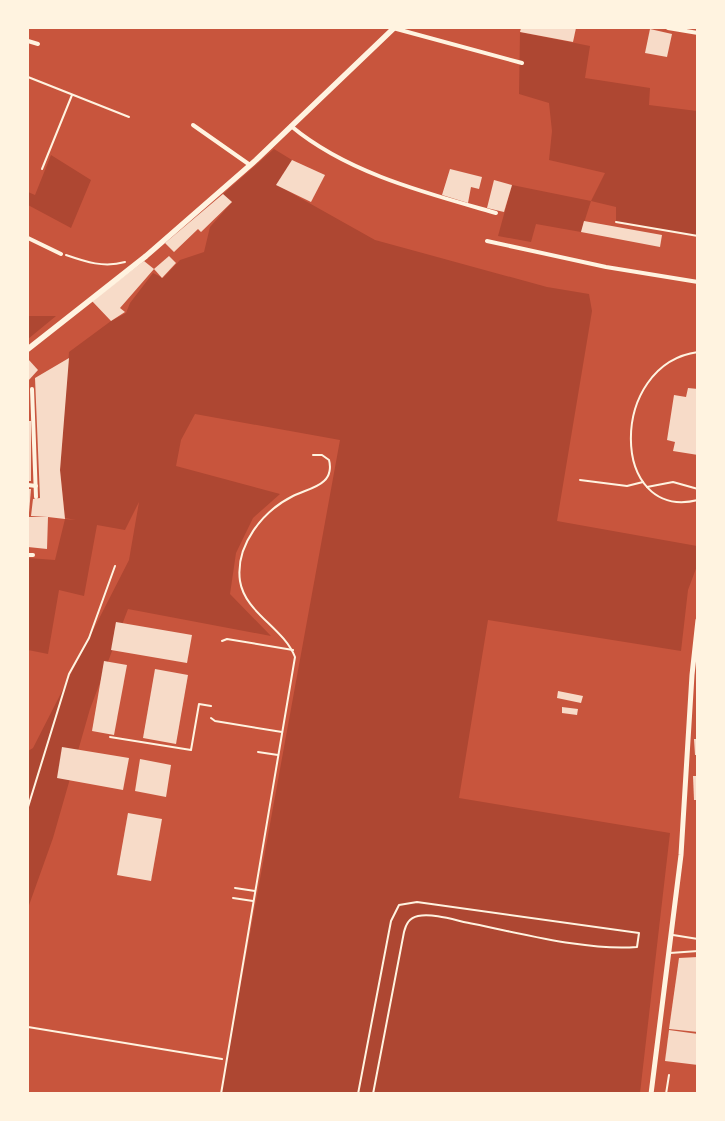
<svg xmlns="http://www.w3.org/2000/svg" width="725" height="1121" font-family="'Asap Condensed',sans-serif">
<rect width="100%" height="100%" fill="#c8553d"/>
<g fill="#ae4732">
<polygon points="520,32 590,46 585,78 650,88 649,105 697,111 697,236 616,222 616,207 591,201 581,232 536,224 531,242 498,236 512,185 591,201 605,173 549,160 552,131 549,103 519,94"/>
<polygon points="274,149 292,160 277,185 375,240 547,287 589,294 592,311 557,521 697,546 697,566 688,590 681,651 488,620 459,798 670,833 640,1093 221,1093 340,440 195,414 181,440 176,466 280,494 253,518 236,553 230,594 271,636 128,609 90,709 53,838 28,908 28,751 33,748 129,560 139,502 125,530 97,525 84,596 59,590 48,654 28,650 28,558 55,560 65,519 76,520 65,518 60,470 69,352 111,321 126,313 130,303 153,273 163,278 180,260 204,252 210,227 232,202 223,194"/>
<polygon points="51,155 91,180 71,228 28,205 28,192 35,195"/>
<polygon points="28,316 56,316 28,339"/>
</g>
<g fill="#f7dbc8">
<polygon points="521,28 576,28 573,42 520,32"/>
<polygon points="650,29 672,34 667,57 645,53"/>
<polygon points="292,160 325,175 311,202 276,185"/>
<polygon points="450,169 482,177 479,189 471,187 468,203 442,195"/>
<polygon points="494,180 512,185 504,212 487,208"/>
<polygon points="223,194 232,202 201,232 198,229 174,252 165,243"/>
<polygon points="584,221 662,235 660,247 581,232"/>
<polygon points="169,256 176,263 162,278 154,269"/>
<polygon points="144,261 154,269 120,308 125,312 111,321 92,301"/>
<polygon points="69,358 60,470 65,519 48,517 47,549 28,547 28,517 48,517 31,516 33,499 40,498 35,378"/>
<polygon points="28,359 38,370 28,381"/>
<polygon points="688,388 698,389 698,455 673,451 675,442 667,440 674,395 686,397"/>
<rect x="28" y="421" width="3" height="60"/>
<polygon points="28,489 31,489 29,513 28,513"/>
<polygon points="116,622 192,635 187,663 111,650"/>
<polygon points="104,661 127,665 114,735 92,731"/>
<polygon points="155,669 188,675 176,744 143,738"/>
<polygon points="558,691 583,696 581,703 557,698"/>
<polygon points="562,707 578,709 577,715 562,713"/>
<polygon points="694,739 698,739 698,755 695,755"/>
<polygon points="62,747 129,758 123,790 57,778"/>
<polygon points="140,759 171,765 166,797 135,791"/>
<polygon points="693,776 698,776 698,800 694,800"/>
<polygon points="128,813 162,819 151,881 117,875"/>
<polygon points="698,957 698,1032 669,1029 679,958"/>
<polygon points="669,1030 698,1034 698,1065 665,1061"/>
</g>
<g fill="none" stroke-linecap="round" stroke-linejoin="round">
<g stroke="#fff3e0" stroke-width="2">
<path d="M66 255C86 262 104 268 125 262"/>
<polyline points="110,737 191,750 199,704 211,706"/>
<polyline points="28,807 69,674 89,638 115,566"/>
<polyline points="28,1027 222,1059"/>
</g>
<g stroke="#fff3e0" stroke-width="2">
<polyline points="28,77 129,117"/>
<polyline points="42,169 72,95"/>
<polyline points="616,222 698,236"/>
<path d="M698 352C608 364 609 522 698 500"/>
<polyline points="580,480 627,486 643,482"/>
<polyline points="647,487 673,482 698,489"/>
<polyline points="222,641 227,639 293,650"/>
<polyline points="211,718 215,721 282,732"/>
<polyline points="258,752 278,755"/>
<polyline points="235,888 255,891"/>
<polyline points="233,898 253,901"/>
<polyline points="673,935 698,939"/>
<polyline points="670,953 698,951"/>
<path d="M221 1094 295 657C283 627 245 613 240 581 235 545 263 511 293 496 303 491 317 488 324 481 330 476 331 467 329 460L322 455H313"/>
<path d="M358 1094 391 921 399 905 417 902 639 933 637 947C587 951 524 934 474 924 457 921 435 913 418 916 409 918 406 924 404 932L373 1094"/>
<polyline points="666,1094 669,1075"/>
</g>
<g stroke="#fff3e0" stroke-width="4">
<polyline points="393,28 522,63"/>
<polyline points="668,28 698,33"/>
<polyline points="28,41 38,44"/>
<polyline points="193,125 250,165"/>
<path d="M291 126C347 173 426 193 496 213"/>
<polyline points="28,238 61,254"/>
<polyline points="487,241 606,267 698,282"/>
<polyline points="32,389 36,497"/>
<polyline points="28,485 36,486"/>
<polyline points="28,555 33,555"/>
</g>
<polyline stroke="#fff3e0" stroke-width="5" points="651,1094 681,855 692,675 698,620"/>
<polyline stroke="#fff3e0" stroke-width="5.5" points="28,349 146,256 256,160 394,28"/>
</g>
<rect width="725" height="1121" fill="none" stroke="#fff3e0" stroke-width="58"/>
</svg>
